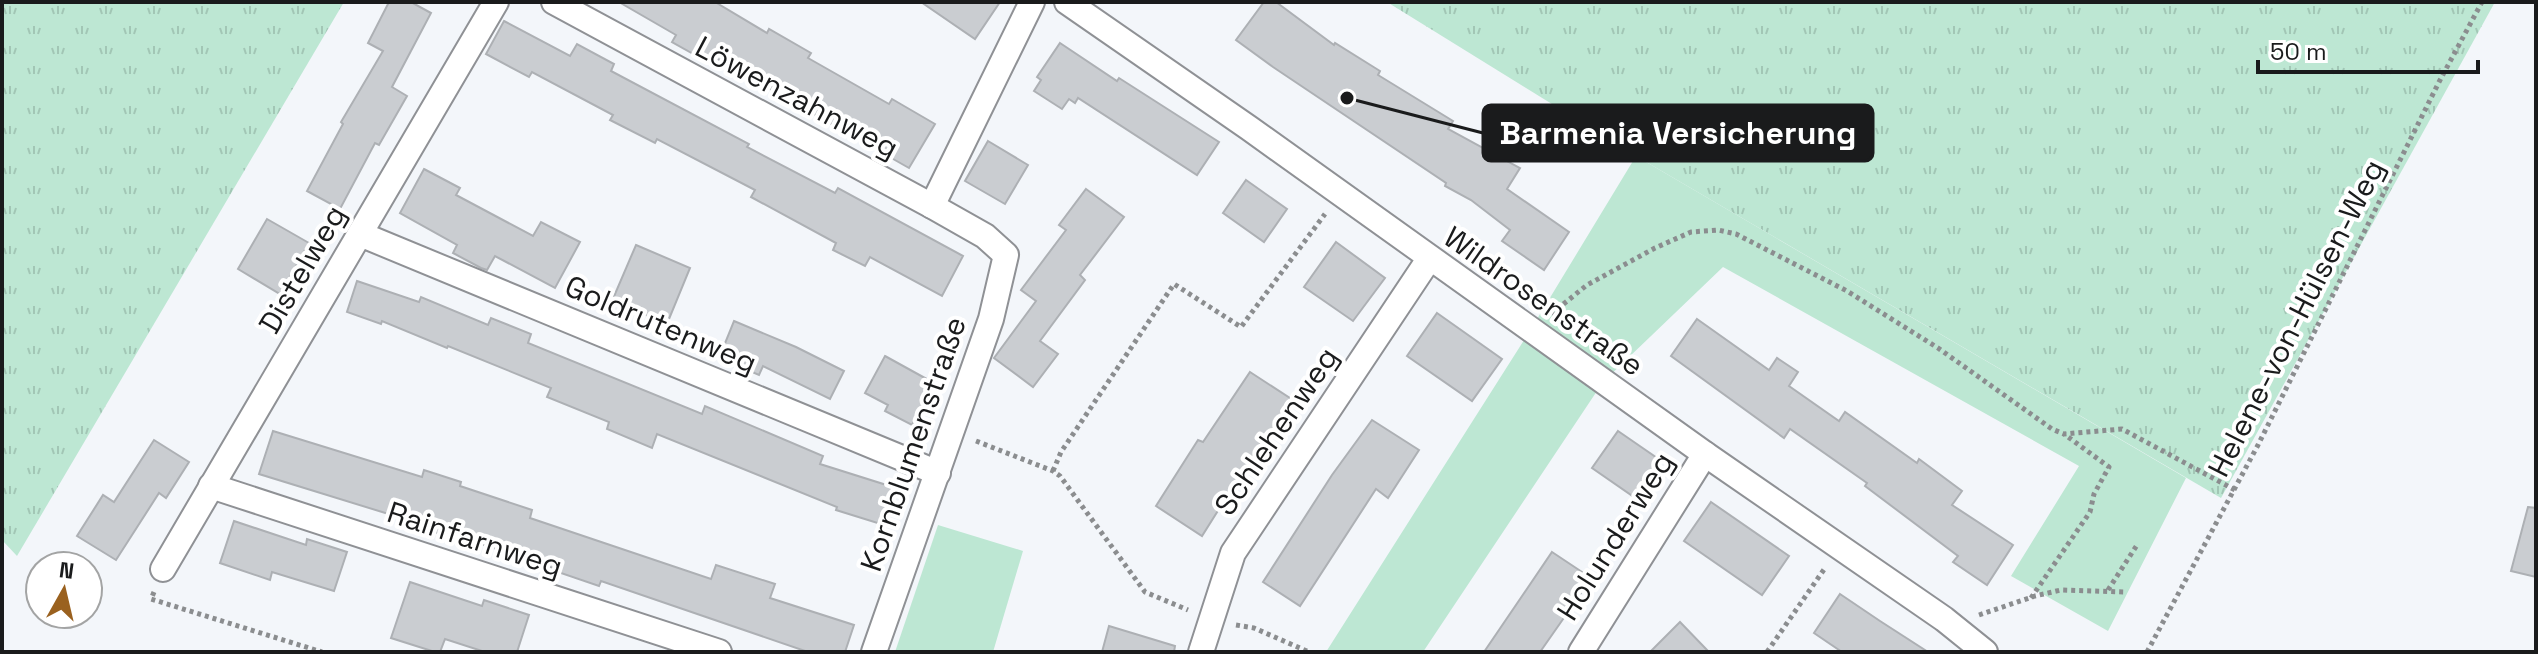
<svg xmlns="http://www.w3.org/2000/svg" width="2538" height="654" font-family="'Space Grotesk',sans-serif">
<defs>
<pattern id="grass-tufts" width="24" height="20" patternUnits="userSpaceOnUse" patternTransform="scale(2)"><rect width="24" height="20" fill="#bde7d3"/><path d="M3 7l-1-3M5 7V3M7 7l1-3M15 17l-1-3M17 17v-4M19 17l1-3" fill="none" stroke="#a2c6b5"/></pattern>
</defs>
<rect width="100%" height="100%" fill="#f3f6fa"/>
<g fill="url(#grass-tufts)">
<polygon points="2,2 344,2 17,556 2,540"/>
<polygon points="1387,2 2495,2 2221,498 1636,156"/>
</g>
<g fill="#bde7d3">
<polygon points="1636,156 2186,478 2108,631 2011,576 2079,466 1723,267 1603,382 1423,652 1326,652 1531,329"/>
<polygon points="938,525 1023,551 993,652 895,652"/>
</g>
<g fill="#cacdd1" stroke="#adb0b4" stroke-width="2">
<polygon points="389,2 411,2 431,13 392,87 407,96 379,145 375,143 340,209 307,191 343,124 341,122 383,51 368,43"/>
<polygon points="619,2 715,2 767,33 769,29 811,53 808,58 889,104 892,99 935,124 909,168 717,59 713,65 672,42 676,35"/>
<polygon points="921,2 1000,2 975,39"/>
<polygon points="1264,2 1276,2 1334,45 1335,43 1380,71 1378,75 1453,121 1448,129 1520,168 1507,189 1569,232 1544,270 1502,241 1510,230 1471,200 1445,186 1446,183 1273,67 1236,40"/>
<polygon points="504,21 570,56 577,44 614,64 611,71 749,144 747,147 835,193 838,188 963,256 942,296 870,257 865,266 833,250 836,243 751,197 755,190 657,139 655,143 610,120 613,115 532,72 529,77 486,54"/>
<polygon points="1060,43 1117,81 1119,78 1219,142 1197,175 1078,98 1075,103 1069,99 1062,109 1034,91 1041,80 1037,77"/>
<polygon points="988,141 1028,165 1005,204 965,181"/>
<polygon points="424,169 460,188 456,195 533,236 541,222 580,242 555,288 495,256 487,270 481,268 453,253 457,245 400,213"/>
<polygon points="1246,180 1287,209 1264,242 1223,213"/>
<polygon points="1086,189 1124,217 1080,275 1085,280 1040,341 1058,354 1033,387 994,358 1036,301 1021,290 1066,230 1059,225"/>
<polygon points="267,219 309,243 280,294 238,269"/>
<polygon points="1336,242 1385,278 1353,321 1304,287"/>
<polygon points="636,245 690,268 667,324 612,301"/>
<polygon points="357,281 419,302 421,297 488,325 491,318 531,334 528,343 702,414 705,406 823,456 820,464 896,488 884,525 836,510 837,507 657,434 652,448 607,429 609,422 547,397 551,388 448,346 447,348 382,321 381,324 347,312"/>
<polygon points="1437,313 1502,359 1472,401 1407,356"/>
<polygon points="1697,319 1769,370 1777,358 1798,372 1789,386 1839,421 1845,412 1917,463 1919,459 1962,491 1952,505 2013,545 1987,585 1953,562 1958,556 1865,486 1867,483 1790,429 1784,438 1671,356"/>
<polygon points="734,321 796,347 844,371 830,399 763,366 759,375 719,358"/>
<polygon points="885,356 934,383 912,425 885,411 888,405 865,393"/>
<polygon points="1250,372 1293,400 1263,446 1260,444 1202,536 1156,506 1198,440 1203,442"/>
<polygon points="1372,420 1419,450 1388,498 1376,489 1300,606 1263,582 1332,475"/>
<polygon points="273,431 422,477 424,470 461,482 460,486 532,510 530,518 711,579 716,565 775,584 770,598 854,625 845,652 808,652 601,581 599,586 552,570 553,568 445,532 444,535 407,523 408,520 259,474"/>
<polygon points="1618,431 1660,460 1634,497 1592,468"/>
<polygon points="154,440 189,462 166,498 159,493 116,560 77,536 103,495 114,502"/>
<polygon points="1711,502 1789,556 1762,595 1684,541"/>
<polygon points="2528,507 2536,508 2536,577 2511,571"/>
<polygon points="234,521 306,545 307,539 347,552 334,591 272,572 270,580 220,563"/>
<polygon points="1552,552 1591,578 1568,612 1540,652 1484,652"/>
<polygon points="410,582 482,606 484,600 529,615 517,652 485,652 445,639 440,652 435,652 391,638"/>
<polygon points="1840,594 1880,621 1928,652 1842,652 1814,633"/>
<polygon points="1680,622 1709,652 1650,652"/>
<polygon points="1109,626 1175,646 1174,652 1102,652"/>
</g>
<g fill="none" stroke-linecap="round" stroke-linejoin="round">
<defs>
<g id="minor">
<polyline points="554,2 932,206 985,236 1006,255 991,319 874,652"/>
<polyline points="1067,2 1249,128 1705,454 1944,619 1985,652"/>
<polyline points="932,206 1032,2"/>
<polyline points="360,234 938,473"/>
<polyline points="211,486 719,652"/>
<polyline points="163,569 496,2"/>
<polyline points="1201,652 1233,553 1429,259"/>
<polyline points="1581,652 1705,454"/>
</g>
</defs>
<use href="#minor" stroke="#8f9195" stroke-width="28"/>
<g stroke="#8b8d8f" stroke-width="5" stroke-dasharray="4 4" stroke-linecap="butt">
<polyline points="1551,314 1587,285 1655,248 1691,232 1718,230 1736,234 1847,291 1938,348 2052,429 2064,434 2122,429 2235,490"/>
<polyline points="976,441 1053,471 1060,476 1145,592 1188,610"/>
<polyline points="1053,471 1061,452 1174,284 1241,327 1325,214"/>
<polyline points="2108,590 2137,545"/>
<polyline points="154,592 151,599 322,652"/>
<polyline points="2031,598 2090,512 2094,494 2109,467 2064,434"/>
<polyline points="1979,615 2035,596 2061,590 2125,592"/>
<polyline points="1236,625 1254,628 1309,652"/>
<polyline points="1767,652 1825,568"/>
<polyline points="2147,652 2258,445 2439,82 2482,2"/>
</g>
<use href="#minor" stroke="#fff" stroke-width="24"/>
</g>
<g text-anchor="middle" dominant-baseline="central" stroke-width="8" stroke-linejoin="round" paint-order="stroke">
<g font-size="30" fill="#1a1b1c" stroke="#fff">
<text transform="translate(797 97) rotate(28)">Löwenzahnweg</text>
<text transform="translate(302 269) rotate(-60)">Distelweg</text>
<text transform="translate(1544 301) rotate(35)">Wildrosenstraße</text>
<text transform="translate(2296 318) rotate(-63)">Helene-von-Hülsen-Weg</text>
<text transform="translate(661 324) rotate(23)">Goldrutenweg</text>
<text transform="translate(1276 431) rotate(-56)">Schlehenweg</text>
<text transform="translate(913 444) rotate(-71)">Kornblumenstraße</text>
<text transform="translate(1615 536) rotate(-58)">Holunderweg</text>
<text transform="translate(475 539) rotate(18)">Rainfarnweg</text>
</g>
</g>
<path fill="none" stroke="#1a1b1c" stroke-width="3" d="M1347 98L1483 133"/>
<circle fill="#1a1b1c" stroke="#fff" stroke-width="3" cx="1347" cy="98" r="8"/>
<rect fill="#1a1b1c" stroke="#1a1b1c" stroke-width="3" x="1483" y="105" width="390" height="56" rx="8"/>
<g font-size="32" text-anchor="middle" font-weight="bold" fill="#fff">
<text x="1678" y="144">Barmenia Versicherung</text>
</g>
<rect width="2538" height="654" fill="none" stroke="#1a1b1c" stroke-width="8"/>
<g transform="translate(64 590) rotate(8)"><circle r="38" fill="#ffffff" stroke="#a3a4a4" stroke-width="2"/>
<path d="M0-6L14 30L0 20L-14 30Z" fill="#9a611f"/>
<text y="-12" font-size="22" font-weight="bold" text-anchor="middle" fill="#1a1b1c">N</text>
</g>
<path d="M2258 60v12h220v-12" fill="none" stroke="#1a1b1c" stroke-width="4"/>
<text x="2270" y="60" font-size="24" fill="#1a1b1c" stroke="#ffffff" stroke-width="6" paint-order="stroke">50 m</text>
</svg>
